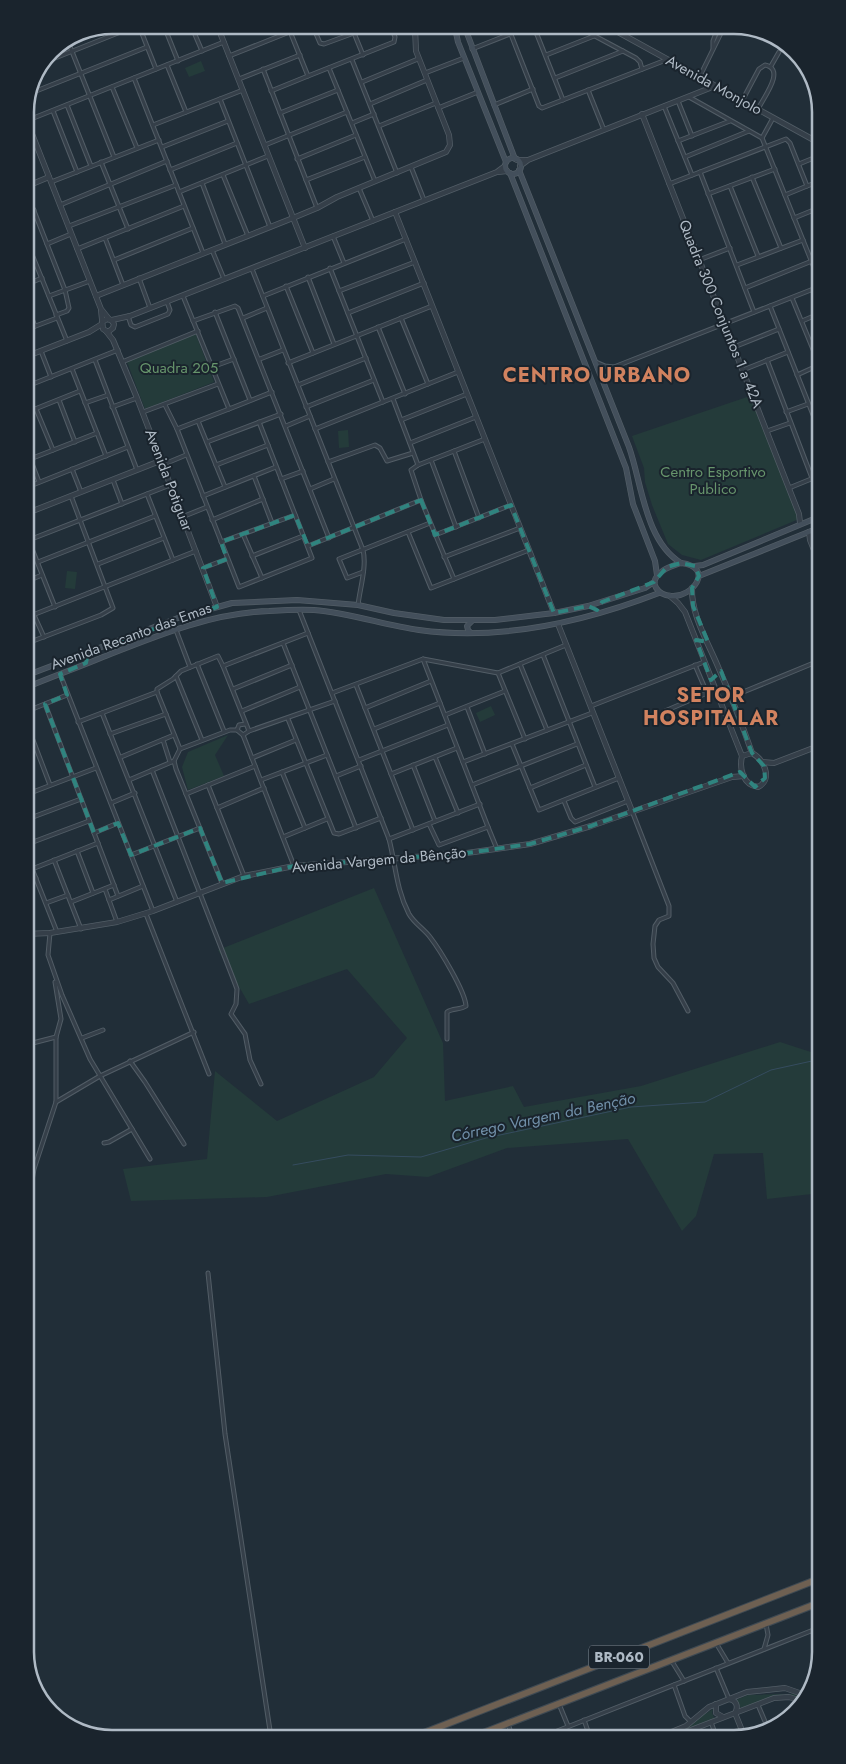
<svg xmlns="http://www.w3.org/2000/svg" width="846" height="1764" font-family="Jost,sans-serif">
<rect width="100%" height="100%" fill="#212e38"/>
<g fill="#243b3a">
<polygon points="201,61 205,71 189,77 185,68"/>
<polygon points="195,332 214,382 145,409 127,362"/>
<polygon points="750,396 799,519 701,560 682,555 668,544 652,505 645,482 644,468 632,436"/>
<polygon points="348,430 349,447 339,448 338,431"/>
<polygon points="67,571 77,572 75,589 65,588"/>
<polygon points="491,706 495,715 480,722 476,713"/>
<polygon points="228,735 215,755 224,776 188,790 182,767 188,752"/>
<polygon points="374,888 443,1043 445,1101 513,1086 524,1107 641,1086 780,1042 814,1053 821,1049 821,1193 767,1199 763,1153 714,1154 696,1216 682,1231 628,1139 507,1148 428,1177 386,1174 267,1197 131,1201 123,1169 207,1159 215,1071 277,1121 374,1077 407,1038 347,969 249,1004 218,950"/>
<polygon points="784,1694 794,1694 807,1699 806,1701 784,1694 741,1708 736,1700 748,1695"/>
<polygon points="713,1709 712,1713 715,1719 675,1733"/>
</g>
<g fill="none" stroke-linecap="round" stroke-linejoin="round">
<polyline stroke="#354c5f" stroke-width="1" points="293,1165 348,1155 421,1157 486,1138 631,1107 705,1102 771,1070 821,1059"/>
<defs>
<g id="minor">
<polyline points="508,27 539,106 542,108 666,60"/>
<polyline points="534,27 563,100"/>
<polyline points="578,27 636,58 640,62 642,69"/>
<polyline points="314,29 320,43 324,44 354,33 362,29"/>
<polyline points="193,30 202,51"/>
<polyline points="141,31 156,69"/>
<polyline points="166,31 178,61"/>
<polyline points="354,33 363,55"/>
<polyline points="536,33 552,27"/>
<polyline points="220,34 229,30"/>
<polyline points="67,39 114,157"/>
<polyline points="713,48 713,41 719,25"/>
<polyline points="472,49 510,34"/>
<polyline points="546,55 594,36"/>
<polyline points="229,56 297,29"/>
<polyline points="352,60 397,173"/>
<polyline points="45,62 123,31"/>
<polyline points="167,65 186,112"/>
<polyline points="771,66 779,52"/>
<polyline points="329,68 375,181"/>
<polyline points="263,69 317,208"/>
<polyline points="425,73 464,58"/>
<polyline points="308,76 394,42 395,37 392,29"/>
<polyline points="134,78 203,253"/>
<polyline points="555,78 623,51"/>
<polyline points="699,78 725,25"/>
<polyline points="239,79 300,55"/>
<polyline points="362,82 418,59"/>
<polyline points="112,87 137,148"/>
<polyline points="588,90 604,130"/>
<polyline points="271,91 308,76 289,29"/>
<polyline points="31,93 147,47"/>
<polyline points="689,97 762,138 821,285"/>
<polyline points="220,99 270,227"/>
<polyline points="678,101 692,136"/>
<path d="M742 101 759 69 765 65C786 69 764 97 758 109"/>
<polyline points="370,104 427,80"/>
<polyline points="67,105 91,166"/>
<polyline points="494,105 533,89"/>
<polyline points="664,106 692,175"/>
<polyline points="438,108 478,92"/>
<polyline points="53,111 77,172"/>
<polyline points="280,113 338,90"/>
<polyline points="26,121 224,42"/>
<polyline points="352,123 374,114"/>
<polyline points="153,125 243,90"/>
<polyline points="379,126 436,103"/>
<polyline points="762,138 773,118"/>
<polyline points="678,141 730,121"/>
<polyline points="265,145 347,112"/>
<polyline points="162,147 228,121"/>
<polyline points="685,157 749,131"/>
<polyline points="297,159 356,135"/>
<polyline points="101,162 128,229"/>
<polyline points="799,164 821,155"/>
<polyline points="411,167 424,200"/>
<polyline points="170,170 237,143"/>
<polyline points="700,172 754,312"/>
<polyline points="223,175 248,236"/>
<polyline points="752,177 781,248"/>
<polyline points="306,180 365,157"/>
<polyline points="51,182 159,140"/>
<polyline points="202,183 225,244"/>
<polyline points="669,184 786,139 790,143 807,186 785,195"/>
<polyline points="730,186 758,256"/>
<polyline points="807,186 821,181"/>
<polyline points="25,188 65,290 69,308 67,311 56,315"/>
<polyline points="359,188 373,221"/>
<polyline points="179,192 268,156"/>
<polyline points="708,194 775,169"/>
<polyline points="60,205 167,161"/>
<polyline points="816,209 821,221"/>
<polyline points="25,214 34,210"/>
<polyline points="794,218 821,207"/>
<polyline points="69,226 176,185"/>
<polyline points="333,236 344,263"/>
<polyline points="25,237 67,341"/>
<polyline points="105,238 123,285"/>
<polyline points="47,244 71,234"/>
<polyline points="77,249 184,206"/>
<polyline points="212,250 224,279"/>
<polyline points="114,260 193,228"/>
<polyline points="699,260 730,248"/>
<polyline points="737,265 803,240"/>
<polyline points="330,268 383,402"/>
<path d="M252 269 363 550C367 566 360 588 358 605"/>
<polyline points="308,277 334,344"/>
<polyline points="139,278 150,308"/>
<polyline points="25,285 42,278"/>
<polyline points="286,286 313,353"/>
<polyline points="745,288 812,261"/>
<polyline points="339,291 415,262"/>
<polyline points="49,296 90,281"/>
<polyline points="183,296 229,409 272,392"/>
<polyline points="263,296 406,239"/>
<polyline points="792,298 821,369"/>
<polyline points="25,302 35,326"/>
<polyline points="770,306 821,435"/>
<polyline points="215,312 250,400"/>
<polyline points="348,313 424,283"/>
<polyline points="128,316 131,325 135,327 168,314 170,310 167,302"/>
<polyline points="243,318 267,308"/>
<polyline points="401,318 428,384"/>
<polyline points="193,321 235,306 238,308 329,538"/>
<polyline points="802,321 821,313"/>
<polyline points="378,327 405,394"/>
<polyline points="25,330 57,318"/>
<polyline points="811,342 821,338"/>
<polyline points="734,347 779,329"/>
<polyline points="41,351 51,377"/>
<polyline points="260,359 283,350"/>
<polyline points="95,360 137,470"/>
<polyline points="767,360 812,478"/>
<polyline points="122,362 198,331"/>
<polyline points="596,362 605,366 614,367"/>
<polyline points="288,363 432,306"/>
<polyline points="212,367 234,359"/>
<polyline points="72,369 106,456"/>
<polyline points="743,370 788,352"/>
<polyline points="797,375 819,365"/>
<polyline points="604,383 607,376 614,367 821,286"/>
<polyline points="298,385 366,358"/>
<polyline points="25,387 118,350"/>
<polyline points="393,399 418,465"/>
<polyline points="59,400 75,442"/>
<polyline points="85,403 108,395"/>
<polyline points="165,405 177,429 239,587 312,558 259,422"/>
<polyline points="112,407 137,398"/>
<polyline points="306,407 374,380"/>
<polyline points="36,409 53,450"/>
<polyline points="143,412 218,384"/>
<polyline points="786,412 808,404"/>
<polyline points="25,413 80,391"/>
<polyline points="401,420 467,394"/>
<polyline points="198,421 225,487"/>
<polyline points="286,426 310,416"/>
<polyline points="177,429 229,409"/>
<polyline points="315,429 458,372"/>
<polyline points="767,431 790,423"/>
<polyline points="207,442 281,414"/>
<polyline points="410,443 476,417"/>
<polyline points="25,445 39,482"/>
<polyline points="454,451 479,518"/>
<polyline points="431,460 456,527"/>
<polyline points="25,461 97,433"/>
<polyline points="328,462 375,445 380,448 387,461 413,453"/>
<polyline points="162,465 186,455"/>
<polyline points="216,465 268,445"/>
<polyline points="72,469 81,492"/>
<polyline points="254,476 272,523"/>
<polyline points="281,479 303,471"/>
<polyline points="113,480 122,504"/>
<polyline points="25,488 128,447"/>
<polyline points="789,488 821,475"/>
<polyline points="310,489 334,479"/>
<polyline points="147,494 173,560"/>
<polyline points="203,496 276,467"/>
<polyline points="25,504 28,513"/>
<polyline points="182,517 207,507"/>
<polyline points="212,520 263,499"/>
<polyline points="25,531 55,607"/>
<polyline points="408,532 431,588 529,550"/>
<polyline points="243,534 262,578"/>
<polyline points="435,535 511,505"/>
<polyline points="29,540 170,485"/>
<polyline points="221,542 295,515"/>
<polyline points="308,546 421,500"/>
<polyline points="252,556 303,536"/>
<polyline points="444,557 520,528"/>
<polyline points="38,562 155,516"/>
<polyline points="98,564 164,538"/>
<polyline points="203,568 227,559"/>
<polyline points="363,572 347,578 339,559 430,523"/>
<polyline points="454,579 421,500 411,470 418,465 485,439"/>
<polyline points="25,582 42,575"/>
<path d="M299 610 389 839C396 866 396 889 409 914 414 923 424 929 430 937 440 950 465 991 466 1006 460 1010 453 1008 447 1012V1039"/>
<polyline points="34,615 44,637"/>
<polyline points="25,618 196,551"/>
<polyline points="176,630 190,667"/>
<polyline points="283,643 356,828"/>
<polyline points="25,644 101,615 113,608 71,496"/>
<polyline points="543,655 595,787"/>
<polyline points="423,659 488,827"/>
<polyline points="197,664 224,731"/>
<polyline points="520,664 547,730"/>
<polyline points="223,666 249,731"/>
<polyline points="498,673 525,739"/>
<polyline points="60,674 153,911"/>
<polyline points="176,676 202,740"/>
<polyline points="356,685 413,830"/>
<polyline points="233,689 292,665"/>
<polyline points="157,692 180,749 174,761 176,769 222,883"/>
<polyline points="332,693 423,659 498,673 566,645"/>
<polyline points="731,697 821,660"/>
<polyline points="45,704 118,896"/>
<polyline points="591,706 704,662"/>
<polyline points="467,707 485,754"/>
<polyline points="365,708 431,681"/>
<polyline points="242,711 300,687"/>
<polyline points="665,711 707,693 695,665"/>
<polyline points="25,712 67,695"/>
<polyline points="102,713 177,902"/>
<polyline points="445,715 505,691"/>
<polyline points="25,719 50,785"/>
<polyline points="288,719 334,833 339,834 381,818"/>
<polyline points="78,722 157,692 157,689 173,679 181,671 218,656 223,666 308,633"/>
<polyline points="374,729 440,703"/>
<polyline points="237,730 239,725 245,724"/>
<polyline points="110,734 166,714"/>
<polyline points="243,735 249,731 335,701"/>
<polyline points="163,740 170,762"/>
<polyline points="512,744 539,810 619,778"/>
<polyline points="180,749 230,730 237,730 243,735 294,866"/>
<polyline points="121,757 174,735"/>
<polyline points="435,757 458,813"/>
<polyline points="252,758 296,740"/>
<polyline points="359,760 448,725"/>
<polyline points="463,762 592,713"/>
<polyline points="413,765 435,821"/>
<polyline points="152,770 234,981 237,989 236,1004 231,1014 245,1034 250,1060 261,1084"/>
<polyline points="282,772 305,828"/>
<polyline points="391,774 457,748"/>
<polyline points="336,776 361,766"/>
<polyline points="129,780 174,761"/>
<polyline points="261,780 327,755"/>
<polyline points="208,785 244,876"/>
<polyline points="472,785 577,744"/>
<polyline points="25,787 28,794"/>
<polyline points="530,788 586,765"/>
<polyline points="186,794 255,766"/>
<polyline points="25,795 96,768"/>
<polyline points="564,801 571,818 575,822 628,801"/>
<polyline points="111,803 135,793"/>
<polyline points="217,808 264,788"/>
<polyline points="632,811 669,906 669,916 659,920 655,926 653,944 654,958 658,967 673,983 688,1011"/>
<polyline points="25,820 81,799"/>
<polyline points="429,824 439,845 488,827 497,849"/>
<polyline points="94,833 118,823"/>
<polyline points="283,837 327,819"/>
<polyline points="389,839 480,804"/>
<polyline points="25,845 89,821"/>
<polyline points="25,851 57,932"/>
<polyline points="77,851 93,893"/>
<polyline points="131,855 200,828"/>
<polyline points="54,860 81,929"/>
<polyline points="32,869 98,843"/>
<polyline points="25,882 36,878"/>
<polyline points="105,889 117,922"/>
<polyline points="109,900 143,886"/>
<polyline points="71,902 114,885"/>
<polyline points="46,903 68,895"/>
<polyline points="146,914 209,1074"/>
<polyline points="25,916 32,934"/>
<polyline points="50,933 48,955 62,995 90,1059 150,1159"/>
<polyline points="25,1036 29,1044"/>
<polyline points="82,1038 103,1030"/>
<polyline points="25,1045 56,1037"/>
<polyline points="130,1061 145,1082 184,1144"/>
<polyline points="56,1102 100,1076 194,1032"/>
<polyline points="104,1143 109,1142 132,1129"/>
<polyline points="25,1221 34,1169 56,1102 56,1037 61,1019 55,982"/>
<polyline points="208,1273 225,1434 271,1737"/>
<polyline points="815,1604 821,1617"/>
<polyline points="716,1643 728,1663"/>
<polyline points="764,1649 768,1635 766,1624"/>
<polyline points="671,1660 684,1681"/>
<polyline points="716,1668 729,1699"/>
<polyline points="674,1685 685,1716 691,1722"/>
<polyline points="559,1704 568,1726"/>
<polyline points="758,1705 769,1731"/>
<polyline points="584,1720 589,1734"/>
<polyline points="711,1722 715,1733"/>
<polyline points="508,1724 512,1735"/>
<polyline points="547,1735 821,1627"/>
</g>
<g id="tertiary">
<polyline points="607,26 821,144"/>
<polyline points="219,30 305,248"/>
<polyline points="642,114 799,514 800,523"/>
<polyline points="25,116 101,309 109,319"/>
<polyline points="517,160 526,160"/>
<polyline points="520,166 528,160 715,86"/>
<polyline points="498,172 507,171"/>
<polyline points="25,187 49,177"/>
<polyline points="395,212 554,613"/>
<polyline points="96,296 293,218 317,208 337,197 446,152 450,145 449,135 416,51 415,28"/>
<polyline points="101,310 103,329 108,332 113,328 114,324 111,320 107,319 102,322"/>
<polyline points="112,320 130,316 497,172 505,166"/>
<polyline points="106,331 113,340 137,398 217,607"/>
<polyline points="25,357 89,332 102,324"/>
<polyline points="25,514 160,461"/>
<polyline points="809,532 810,540 821,568"/>
<path d="M692 588C691 616 709 644 719 669 731 696 742 724 752 753"/>
<polyline points="670,596 678,603 685,612 742,756"/>
<polyline points="558,624 632,811"/>
<path d="M752 753C763 759 774 779 758 787 743 785 739 769 742 756Z"/>
<polyline points="762,762 774,763 821,745"/>
<polyline points="25,934 50,933 117,922 153,911 244,876 294,866 467,853 530,844 591,826 732,777 744,776"/>
<path d="M729 1699C736 1700 739 1706 735 1713L743 1733"/>
<polyline points="716,1704 716,1713 723,1717"/>
<polyline points="669,1733 686,1726 709,1707 747,1692 785,1688 808,1696"/>
<polyline points="683,1733 774,1698 789,1697 805,1702"/>
</g>
<g id="secondary">
<polyline points="455,28 458,42 506,162"/>
<polyline points="465,28 515,159"/>
<circle cx="513" cy="166" r="8"/>
<path d="M519 170 629 447C642 484 645 541 681 563"/>
<polyline points="510,173 626,468 633,504 655,561 657,575"/>
<path d="M681 563C715 567 693 598 671 596 658 595 648 583 660 573 666 567 673 566 681 563Z"/>
<polyline points="695,566 703,565 821,516"/>
<polyline points="699,576 821,527"/>
<polyline points="470,632 468,630 467,626 472,621"/>
<polyline points="25,676 178,618 232,603 297,600 358,605 394,613 444,620 495,620 554,613 588,606 645,588 654,582"/>
<path d="M25 688C51 677 77 668 103 657 156 636 211 613 269 611 284 610 300 609 314 610 350 613 384 625 419 630 500 641 584 622 659 593"/>
</g>
<g id="motorway">
<polyline points="478,1735 821,1602"/>
<polyline points="416,1736 821,1578"/>
</g>
</defs>
<use href="#minor" stroke="#525d66" stroke-width="5"/>
<use href="#tertiary" stroke="#525d66" stroke-width="6"/>
<use href="#secondary" stroke="#525d66" stroke-width="6"/>
<use href="#motorway" stroke="#3f4a53" stroke-width="8"/>
<use href="#minor" stroke="#353f49" stroke-width="3"/>
<use href="#tertiary" stroke="#353f49" stroke-width="4.5"/>
<use href="#secondary" stroke="#434f5b" stroke-width="4.5"/>
<use href="#motorway" stroke="#6e6052" stroke-width="6"/>
</g>
<path fill="none" stroke="#2f847f" stroke-width="4" stroke-dasharray="10 6" stroke-linejoin="round" d="M421 500 435 535 511 505 554 613 588 606 597 610 602 602 654 582 667 567 681 563 695 566 699 576 692 588 693 606 708 642 696 640 711 680 721 671 752 753 764 766 765 778 755 787 740 772 591 826 530 844 467 853 294 866 222 883 200 828 131 855 118 823 94 833 45 704 67 695 60 674 86 663 88 652 217 607 203 568 227 559 221 542 295 515 308 546Z"/>
<g text-anchor="middle" dominant-baseline="central" stroke-width="4" stroke-linejoin="round" paint-order="stroke">
<rect fill="#1a242d" stroke="#828d97" stroke-width="1" x="589" y="1645.5" width="60" height="23" rx="4"/>
<g font-size="14" font-weight="bold" fill="#afbac5">
<text x="619" y="1657">BR-060</text>
</g>
<g font-size="15" fill="#afbac5" stroke="#1a242d">
<text transform="translate(714 85) rotate(29)">Avenida Monjolo</text>
<text transform="translate(721 314) rotate(68)">Quadra 300 Conjuntos 1 a 42A</text>
<text transform="translate(169 480) rotate(69)">Avenida Potiguar</text>
<text transform="translate(131 636) rotate(-20)">Avenida Recanto das Emas</text>
<text transform="translate(379 860) rotate(-5)">Avenida Vargem da Bênção</text>
</g>
<g font-size="15" fill="#67956c" stroke="#1a242d">
<text x="179" y="368">Quadra 205</text>
<text x="713" y="472">Centro Esportivo<tspan x="713" dy="17">Publico</tspan></text>
</g>
<g font-size="16" font-style="italic" fill="#708fa8" stroke="#1a242d">
<text transform="translate(543 1117) rotate(-12)">Córrego Vargem da Benção</text>
</g>
<g font-size="20" font-weight="bold" letter-spacing="1" fill="#d1825f" stroke="#1a242d">
<text x="597" y="375">CENTRO URBANO</text>
<text x="711" y="695">SETOR<tspan x="711" dy="23">HOSPITALAR</tspan></text>
</g>
</g>
<path d="M0 0H846V1764H0ZM112 34H734A78 78 0 0 1 812 112V1652A78 78 0 0 1 734 1730H112A78 78 0 0 1 34 1652V112A78 78 0 0 1 112 34Z" fill="#1a242d" fill-rule="evenodd"/>
<path fill="none" stroke="#afbac5" stroke-width="2.5" d="M112 34H734A78 78 0 0 1 812 112V1652A78 78 0 0 1 734 1730H112A78 78 0 0 1 34 1652V112A78 78 0 0 1 112 34Z"/>
</svg>
